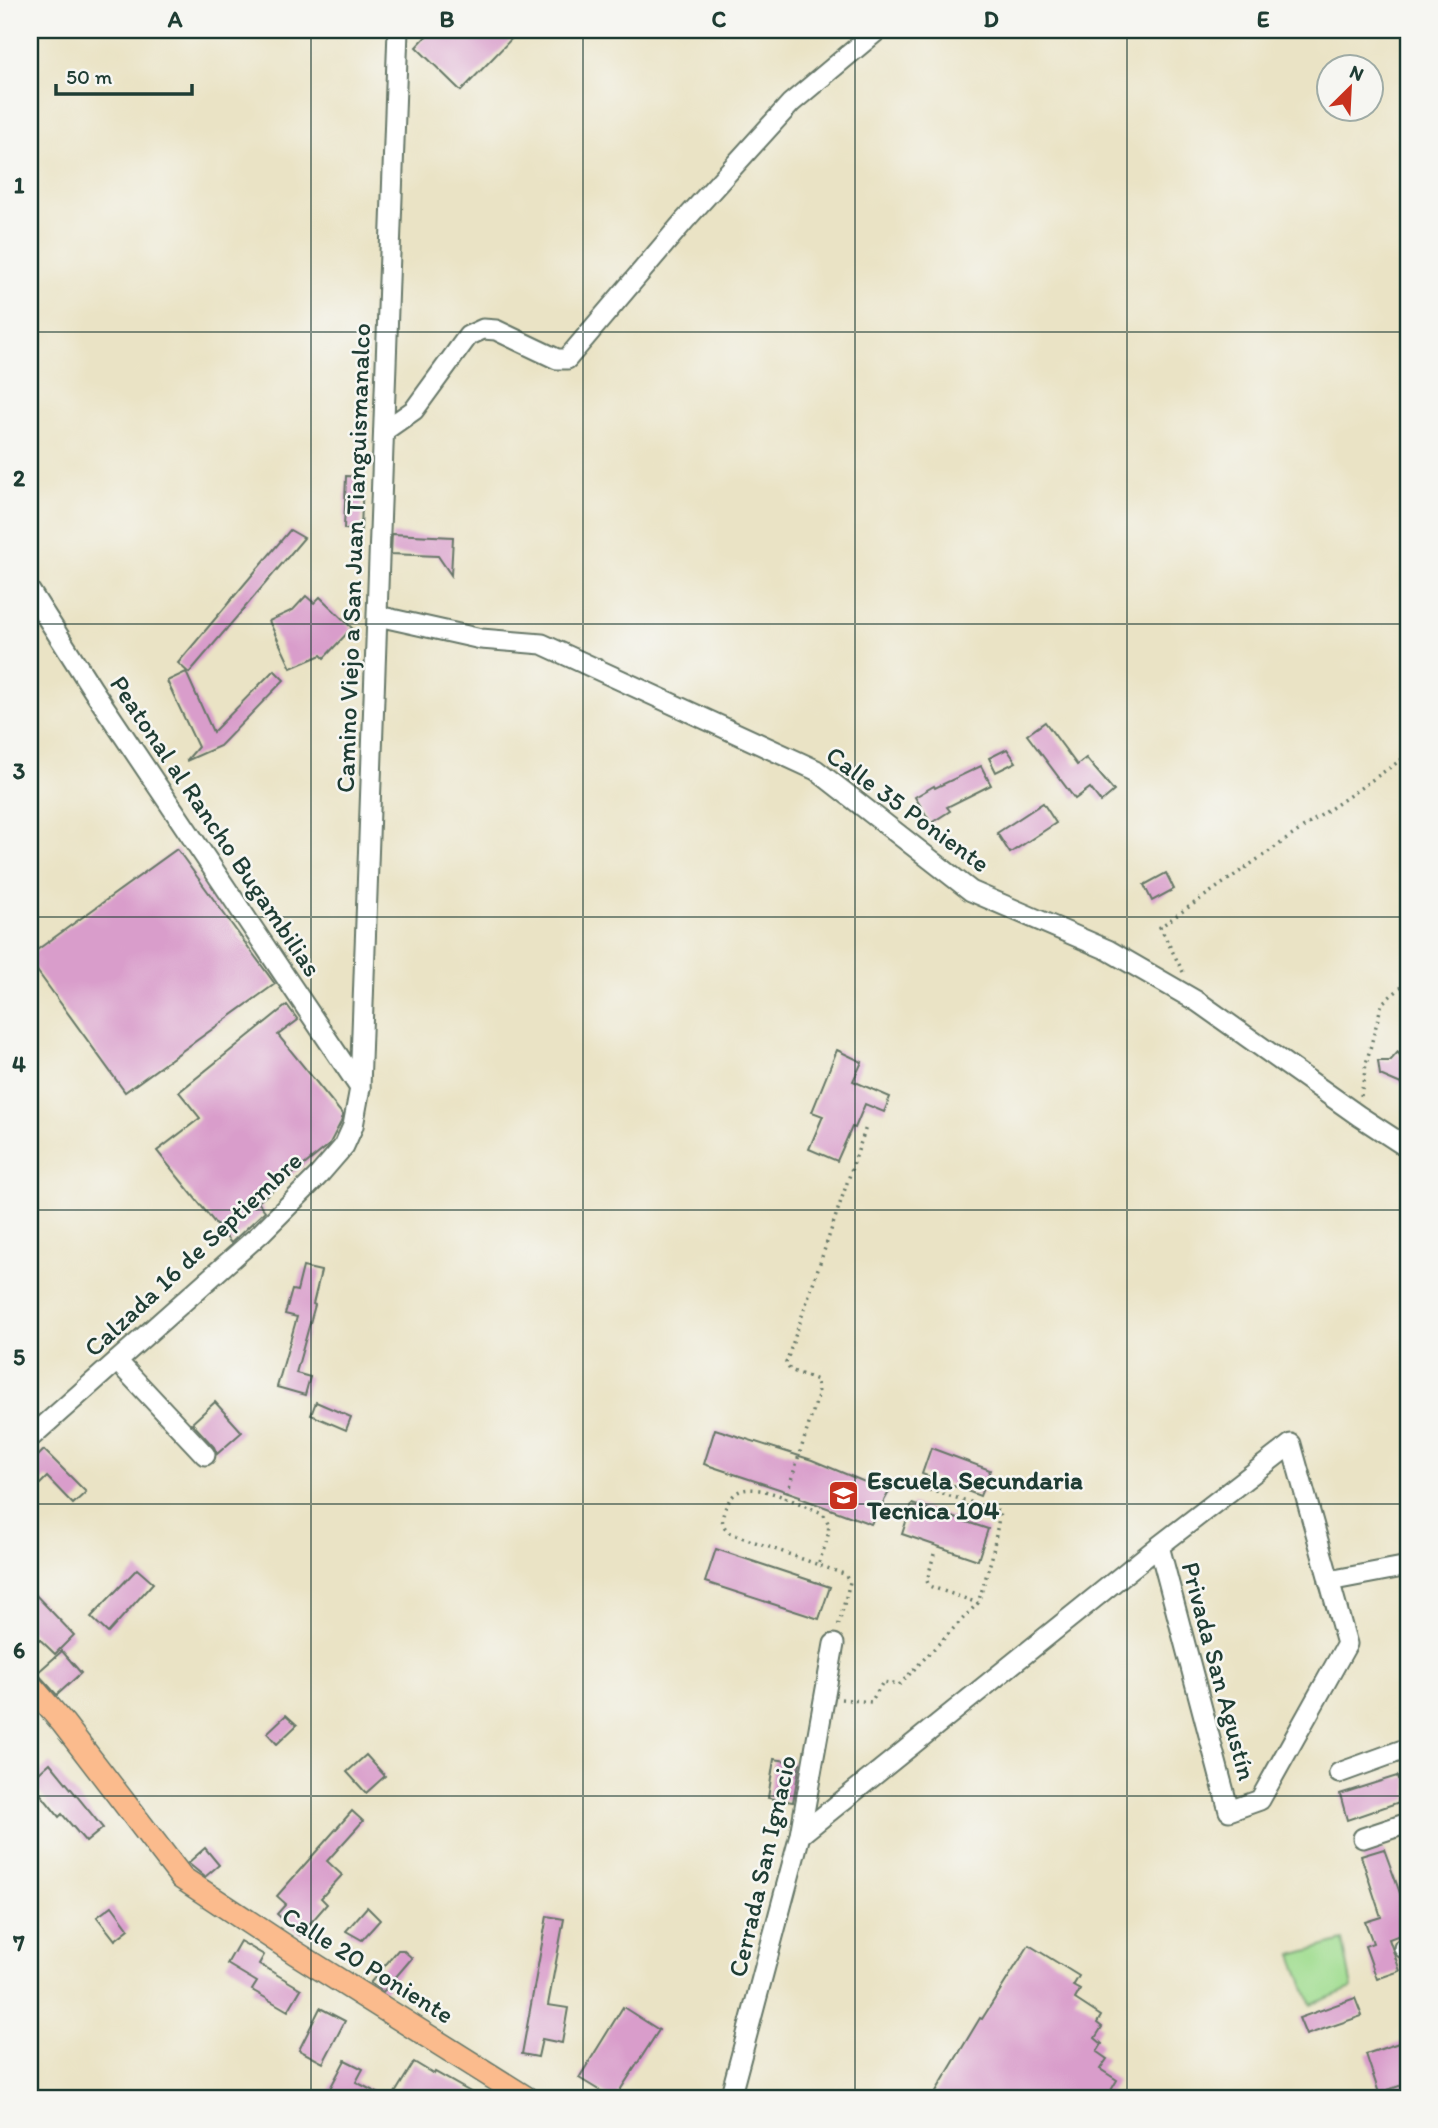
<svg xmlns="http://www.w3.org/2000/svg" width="1438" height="2128" font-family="Itim,sans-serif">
<rect width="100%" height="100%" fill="#f6f6f2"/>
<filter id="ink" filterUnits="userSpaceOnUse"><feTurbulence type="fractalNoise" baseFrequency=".0143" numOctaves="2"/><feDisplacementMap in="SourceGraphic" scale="14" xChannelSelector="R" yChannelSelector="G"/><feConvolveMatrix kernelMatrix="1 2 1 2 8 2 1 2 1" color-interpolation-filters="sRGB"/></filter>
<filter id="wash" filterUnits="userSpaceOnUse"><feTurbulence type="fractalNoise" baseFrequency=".00686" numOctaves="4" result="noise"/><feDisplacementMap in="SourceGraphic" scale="28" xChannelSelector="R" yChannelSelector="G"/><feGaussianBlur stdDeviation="1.57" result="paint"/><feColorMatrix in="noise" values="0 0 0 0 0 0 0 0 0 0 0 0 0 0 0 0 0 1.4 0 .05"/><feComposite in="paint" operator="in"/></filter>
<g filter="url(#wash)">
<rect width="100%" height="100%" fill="#eae3c5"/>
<polygon fill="#a0dd90" stroke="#608d62" stroke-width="2" points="1343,1941 1352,1988 1311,2005 1292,1955"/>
<g id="blocks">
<g fill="#d99dcb">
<polygon points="432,30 520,30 461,91 416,47"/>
<polygon points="346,476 363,477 361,530 344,529"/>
<polygon points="290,530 304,538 189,673 178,663"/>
<polygon points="392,534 453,537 451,575 438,556 391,554"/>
<polygon points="306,596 314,603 320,597 352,628 324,658 321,655 291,668 269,621 293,610"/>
<polygon points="274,670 284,680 220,746 186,761 198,747 167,681 186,672 213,732"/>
<polygon points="1045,722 1077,765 1086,758 1114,791 1101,802 1090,788 1075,799 1027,735"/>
<polygon points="1007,749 1016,762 996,772 989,758"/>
<polygon points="981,766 991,785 947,807 950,811 931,823 915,797 934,786 935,788"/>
<polygon points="1043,803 1056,823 1010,853 997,833"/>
<polygon points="177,849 275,984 125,1092 30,961 30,955"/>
<polygon points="1166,873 1174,889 1152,901 1144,885"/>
<polygon points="287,1005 298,1020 278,1035 343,1115 341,1122 329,1145 258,1202 265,1211 231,1243 157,1151 200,1118 179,1092"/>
<polygon points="837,1050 862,1062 853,1081 890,1097 884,1112 865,1104 855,1128 852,1127 837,1161 809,1149 823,1116 812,1112"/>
<polygon points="1398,1052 1408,1069 1408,1078 1401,1084 1380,1075 1378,1061 1390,1061"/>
<polygon points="303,1267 321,1271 313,1304 315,1305 296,1373 310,1377 305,1395 277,1387 297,1317 285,1314 292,1290 297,1291"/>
<polygon points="215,1402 242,1432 217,1454 214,1447 192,1423"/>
<polygon points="316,1402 351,1417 346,1430 311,1415"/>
<polygon points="715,1429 812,1460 889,1492 871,1524 800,1498 800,1496 704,1464"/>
<polygon points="931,1448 990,1470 980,1496 922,1474"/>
<polygon points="44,1450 86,1492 73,1504 47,1477 30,1494 30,1464"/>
<polygon points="912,1504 988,1529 978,1560 902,1534"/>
<polygon points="716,1549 830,1587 819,1619 705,1582"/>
<polygon points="137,1569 153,1583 108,1633 91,1617"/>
<polygon points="30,1589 74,1635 55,1654 30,1630"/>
<polygon points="62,1651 81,1673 57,1695 37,1673"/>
<polygon points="286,1715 297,1725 277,1744 267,1733"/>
<polygon points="366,1755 385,1776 366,1793 347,1772"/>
<polygon points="774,1759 800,1763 793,1802 768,1798"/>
<polygon points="50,1763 103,1828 86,1842 62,1814 59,1817 30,1781"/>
<polygon points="1397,1776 1398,1779 1408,1776 1408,1799 1347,1820 1340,1794"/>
<polygon points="352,1811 363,1821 327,1861 342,1875 321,1898 327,1904 300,1935 277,1914 286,1904 277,1896"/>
<polygon points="205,1848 219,1865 205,1877 188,1863"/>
<polygon points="1384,1849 1408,1915 1408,1932 1389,1939 1400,1971 1377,1979 1365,1946 1373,1943 1365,1922 1381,1917 1361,1856"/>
<polygon points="112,1906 129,1929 115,1940 97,1917"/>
<polygon points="367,1907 380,1920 362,1940 346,1931"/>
<polygon points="547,1916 564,1919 548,2005 568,2008 562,2043 542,2039 538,2057 522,2054"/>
<polygon points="240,1941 264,1955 259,1964 301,1989 288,2011 252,1990 257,1982 227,1964"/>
<polygon points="1029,1945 1079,1976 1073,1986 1080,1990 1075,1999 1101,2016 1097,2023 1102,2027 1095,2038 1102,2044 1097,2052 1107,2059 1100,2069 1117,2080 1110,2092 1108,2091 1103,2098 932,2098 980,2018 982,2019"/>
<polygon points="398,1950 403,1950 412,1958 383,1992 370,1983"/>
<polygon points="1355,1998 1362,2016 1306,2035 1299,2018"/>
<polygon points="623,2007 659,2030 615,2098 612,2098 579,2078"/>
<polygon points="320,2008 345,2021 323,2063 299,2050"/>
<polygon points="1408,2040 1408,2083 1379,2093 1366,2054"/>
<polygon points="345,2060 363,2069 356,2082 387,2098 325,2098"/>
<polygon points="414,2062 434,2074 435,2072 481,2098 392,2098"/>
</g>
</g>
</g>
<g filter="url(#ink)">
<use href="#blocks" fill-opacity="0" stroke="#667767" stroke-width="2"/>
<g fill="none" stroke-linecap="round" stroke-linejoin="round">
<defs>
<g id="minor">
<polyline points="384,431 414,410 468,336 483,329 496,330 557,359 567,359 685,220 791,103 878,30"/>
<polyline points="30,591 93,690 360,1088"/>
<polyline points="378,616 481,639 542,644 816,770 971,891 1108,950 1198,1002 1359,1116 1408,1148"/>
<polyline points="117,1361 205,1455"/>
<polyline points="30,1438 261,1233 318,1176 344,1146 353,1126 360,1088 398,30"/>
<polyline points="1329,1581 1408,1566"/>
<polyline points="1339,1773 1408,1748"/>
<polyline points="800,1835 1159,1546 1291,1444 1347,1644 1260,1800 1229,1811 1159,1546"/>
<polyline points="1363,1838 1408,1823"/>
<polyline points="1404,1948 1408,1946"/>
<polyline points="730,2098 800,1835 834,1644"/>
</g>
<polyline id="major" points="30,1685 63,1723 182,1878 294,1952 526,2098"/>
</defs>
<use href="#minor" stroke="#667767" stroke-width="23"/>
<use href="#major" stroke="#667767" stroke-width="26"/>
<g stroke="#667767" stroke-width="3.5" stroke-dasharray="2 5" stroke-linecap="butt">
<polyline points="1183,972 1160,927 1408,755"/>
<polyline points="1361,1096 1366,1064 1382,1003 1408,982"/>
<polyline points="785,1499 818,1396 817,1380 790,1370 786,1363 866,1127"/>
<polyline points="934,1554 927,1581 929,1586 978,1603"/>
<path d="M819 1563C824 1546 836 1527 822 1513 802 1505 764 1485 743 1490 734 1492 728 1501 725 1509 721 1520 721 1525 730 1533L844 1574 850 1582 838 1627"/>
<polyline points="841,1699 871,1702 883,1682 899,1685 978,1603 992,1557 1000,1512 995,1509 929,1490"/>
</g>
<use href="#minor" stroke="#fff" stroke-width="19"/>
<use href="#major" stroke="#fbbb8d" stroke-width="23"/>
</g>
</g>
<path fill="none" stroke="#1f3d34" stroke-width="2" stroke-opacity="0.55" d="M311 30V2098M583 30V2098M855 30V2098M1127 30V2098M30 332H1408M30 624H1408M30 917H1408M30 1210H1408M30 1504H1408M30 1796H1408"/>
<defs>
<symbol id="school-square" viewBox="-11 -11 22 22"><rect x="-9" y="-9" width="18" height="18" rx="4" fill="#c8321e" stroke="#f6f6f2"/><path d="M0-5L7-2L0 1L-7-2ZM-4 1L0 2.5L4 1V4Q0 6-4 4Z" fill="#fff"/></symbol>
</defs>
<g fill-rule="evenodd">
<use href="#school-square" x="826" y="1478" width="35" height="35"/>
</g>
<g text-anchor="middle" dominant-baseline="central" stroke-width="5" stroke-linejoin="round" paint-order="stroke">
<g font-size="26" fill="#1f3d34" stroke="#f6f6f2">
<text transform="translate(353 558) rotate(-88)">Camino Viejo a San Juan Tianguismanalco</text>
<text transform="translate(908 809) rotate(36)">Calle 35 Poniente</text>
<text transform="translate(216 826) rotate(56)">Peatonal al Rancho Bugambilias</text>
<text transform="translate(193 1254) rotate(-43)">Calzada 16 de Septiembre</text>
<text transform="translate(1219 1671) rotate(75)">Privada San Agustín</text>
<text transform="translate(762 1866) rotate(-77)">Cerrada San Ignacio</text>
<text transform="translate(368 1965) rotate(32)">Calle 20 Poniente</text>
</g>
<g font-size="26" font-weight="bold" fill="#1f3d34" stroke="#f6f6f2" text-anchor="start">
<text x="867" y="1480">Escuela Secundaria<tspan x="867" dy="30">Tecnica 104</tspan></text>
</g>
</g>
<rect width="1438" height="2128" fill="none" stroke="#f6f6f2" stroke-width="77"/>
<g transform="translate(1350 88) rotate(24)"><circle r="33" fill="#f6f6f2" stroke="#a0aca6" stroke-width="2"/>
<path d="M0-5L12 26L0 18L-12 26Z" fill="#c8321e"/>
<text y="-10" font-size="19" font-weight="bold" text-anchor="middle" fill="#1f3d34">N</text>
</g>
<path d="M56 84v10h136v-10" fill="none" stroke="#1f3d34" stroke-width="3.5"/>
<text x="66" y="84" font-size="21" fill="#1f3d34" stroke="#f6f6f2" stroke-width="5" paint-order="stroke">50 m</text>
<rect x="38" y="38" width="1362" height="2052" fill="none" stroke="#1f3d34" stroke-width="2.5"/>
<g font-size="23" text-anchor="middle" font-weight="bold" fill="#1f3d34">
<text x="175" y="27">A</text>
<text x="447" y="27">B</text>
<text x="719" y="27">C</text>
<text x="991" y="27">D</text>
<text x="1263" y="27">E</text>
<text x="19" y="193">1</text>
<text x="19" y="486">2</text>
<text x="19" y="779">3</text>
<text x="19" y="1072">4</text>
<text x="19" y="1365">5</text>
<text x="19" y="1658">6</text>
<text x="19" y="1951">7</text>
</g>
</svg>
